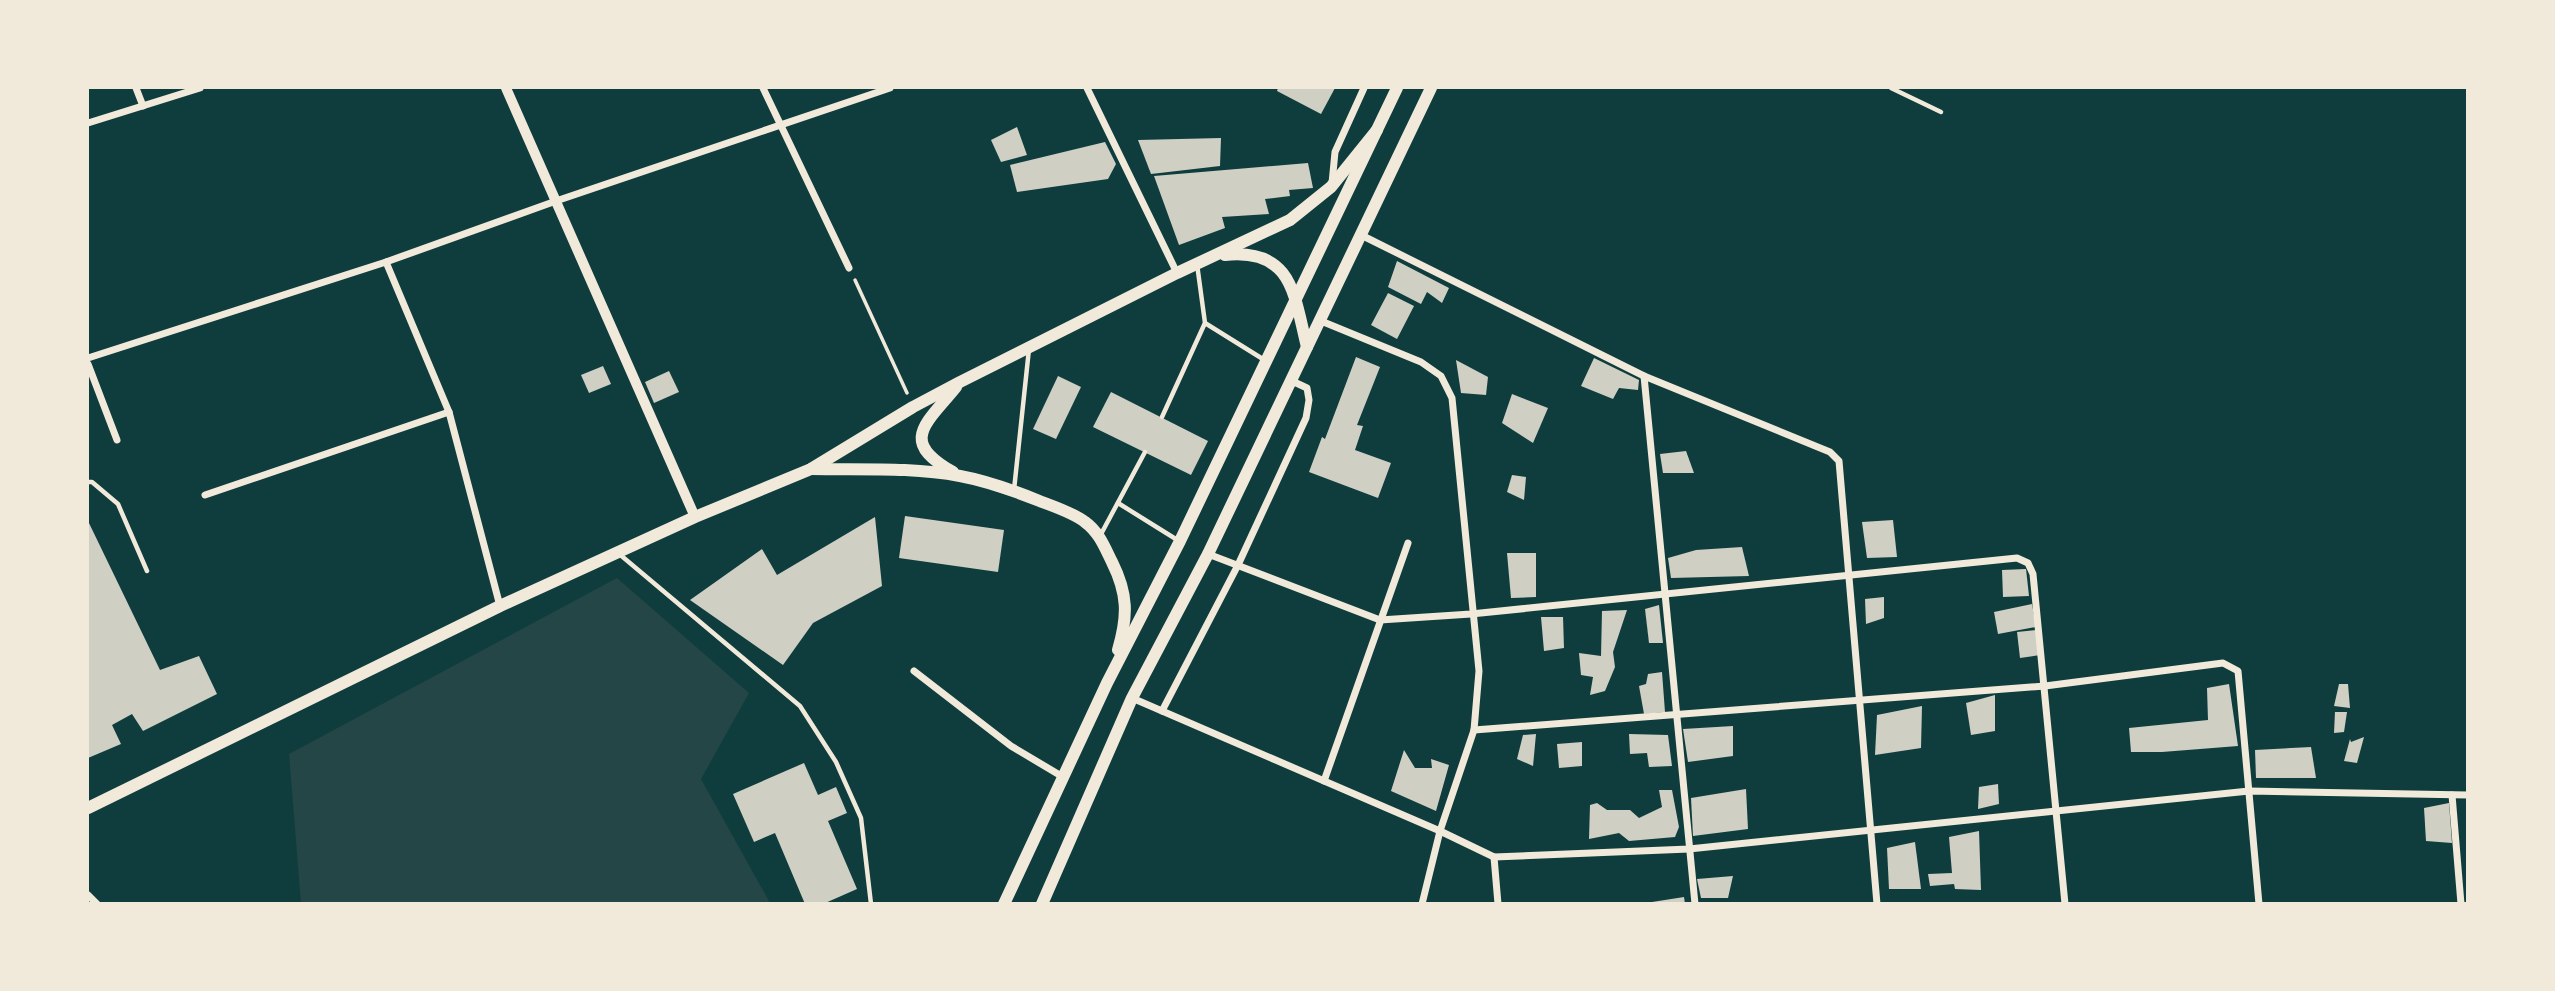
<svg xmlns="http://www.w3.org/2000/svg" width="2555" height="991" font-family="Figtree,sans-serif">
<rect width="100%" height="100%" fill="#0f3d3e"/>
<polygon fill="#244646" points="617,578 749,693 701,779 770,903 301,903 289,754"/>
<g fill="#cfcfc3">
<polygon points="1278,88 1335,88 1321,114 1277,91"/>
<polygon points="1017,127 1027,155 1001,162 991,140"/>
<polygon points="1221,138 1220,166 1151,174 1138,140"/>
<polygon points="1105,142 1116,164 1108,179 1017,192 1010,165"/>
<polygon points="1308,163 1313,188 1289,190 1290,196 1265,199 1269,214 1222,217 1225,228 1179,245 1154,176"/>
<polygon points="1397,261 1449,288 1442,303 1427,292 1421,304 1388,287"/>
<polygon points="1388,293 1414,306 1397,339 1371,325"/>
<polygon points="1356,357 1380,367 1357,425 1363,426 1355,450 1391,463 1378,498 1309,472 1322,437 1325,439"/>
<polygon points="1594,358 1639,380 1638,390 1619,388 1613,399 1581,386"/>
<polygon points="1456,360 1488,377 1486,395 1461,393"/>
<polygon points="603,366 611,384 589,393 581,375"/>
<polygon points="669,371 679,392 654,403 645,382"/>
<polygon points="1058,376 1081,387 1056,439 1033,429"/>
<polygon points="1111,392 1208,441 1191,475 1093,427"/>
<polygon points="1512,394 1548,408 1533,443 1502,423"/>
<polygon points="1686,451 1694,473 1663,473 1660,454"/>
<polygon points="1512,475 1526,477 1524,500 1507,492"/>
<polygon points="905,516 1004,530 998,572 899,558"/>
<polygon points="875,517 882,586 813,623 783,665 690,600 762,549 777,575"/>
<polygon points="1893,520 1897,557 1867,558 1862,522"/>
<polygon points="88,521 160,670 199,656 217,694 143,731 132,714 112,725 121,744 88,758"/>
<polygon points="1742,547 1749,576 1671,578 1668,558 1696,550"/>
<polygon points="1507,553 1536,553 1536,597 1511,598"/>
<polygon points="2026,569 2029,596 2003,597 2002,570"/>
<polygon points="1884,597 1884,618 1866,624 1865,599"/>
<polygon points="2032,604 2036,627 1998,634 1994,612"/>
<polygon points="1659,605 1663,643 1649,643 1645,609"/>
<polygon points="1627,610 1613,652 1615,667 1605,691 1590,695 1593,677 1581,675 1579,653 1601,656 1602,611"/>
<polygon points="1541,617 1563,617 1564,648 1544,651"/>
<polygon points="2036,630 2040,655 2020,658 2017,632"/>
<polygon points="1662,672 1665,712 1644,714 1639,686 1646,684 1648,674"/>
<polygon points="2229,684 2238,746 2162,752 2131,752 2129,728 2208,720 2207,688"/>
<polygon points="2339,684 2348,684 2350,708 2334,706"/>
<polygon points="1995,695 1995,731 1971,735 1966,703"/>
<polygon points="1922,706 1921,748 1875,755 1877,715"/>
<polygon points="2335,712 2347,712 2344,732 2334,733"/>
<polygon points="1733,726 1733,756 1688,762 1683,729"/>
<polygon points="1536,734 1533,766 1517,759 1523,735"/>
<polygon points="1629,734 1668,735 1672,766 1649,767 1647,753 1630,754"/>
<polygon points="2364,737 2357,763 2344,761 2350,739 2351,742"/>
<polygon points="1582,742 1582,766 1559,768 1557,744"/>
<polygon points="2311,747 2316,778 2256,778 2255,750"/>
<polygon points="1404,750 1415,768 1432,768 1431,759 1449,765 1436,811 1391,791"/>
<polygon points="804,763 818,795 836,787 847,813 828,821 857,889 823,904 805,904 775,833 754,842 733,794"/>
<polygon points="1998,784 1999,804 1978,809 1979,787"/>
<polygon points="1746,789 1748,829 1693,836 1691,798"/>
<polygon points="1659,790 1672,790 1679,827 1675,837 1629,841 1619,833 1589,839 1590,805 1597,803 1607,810 1630,810 1639,818 1662,807"/>
<polygon points="2449,803 2452,843 2426,841 2424,808"/>
<polygon points="1979,831 1981,890 1955,889 1954,884 1930,886 1928,874 1952,873 1949,837"/>
<polygon points="1915,842 1921,889 1889,889 1887,848"/>
<polygon points="1733,876 1728,898 1701,898 1697,879"/>
<polygon points="1684,897 1685,904 1652,904 1652,902"/>
</g>
<g fill="none" stroke-linecap="round" stroke-linejoin="round">
<polyline stroke="#f1e9da" stroke-width="3.5" points="855,280 907,393"/>
<g stroke="#f1e9da" stroke-width="4.5">
<polyline points="1891,88 1941,112"/>
<polyline points="1205,323 1266,361"/>
<polyline points="1162,417 1205,323 1197,264"/>
<polyline points="88,482 92,482 118,504 147,571"/>
<polyline points="1014,490 1029,349"/>
<polyline points="1118,503 1179,541"/>
<polyline points="1100,536 1145,452"/>
<polyline points="618,553 800,706 836,762 861,818 871,904"/>
</g>
<g stroke="#f1e9da" stroke-width="7">
<polyline points="136,88 143,106"/>
<polyline points="763,88 849,268"/>
<polyline points="1087,88 1177,273"/>
<polyline points="88,123 200,88"/>
<polyline points="1332,183 1335,152 1364,88"/>
<polyline points="1361,235 1644,376 1830,452 1839,461 1877,904"/>
<polyline points="386,262 449,412 500,606"/>
<polyline points="1321,321 1421,362 1441,376 1452,398 1479,671 1474,730 1440,831 1422,904"/>
<polyline points="88,358 386,262 556,201 890,88"/>
<polyline points="88,364 117,440"/>
<polyline points="1644,376 1695,904"/>
<polyline points="205,495 449,412"/>
<polyline points="1208,554 1380,620 1471,614 2017,558 2028,563 2033,574 2065,904"/>
<polyline points="914,671 1011,746 1063,777"/>
<polyline points="1132,698 1440,831 1494,857 1689,849 2249,791 2468,795"/>
<polyline points="1162,711 1238,565 1306,418 1309,400 1307,388 1292,381"/>
<polyline points="1474,730 2045,686 2223,663 2238,671 2259,904"/>
<polyline points="1324,781 1408,543"/>
<polyline points="2452,795 2461,904"/>
<polyline points="1494,857 1498,904"/>
<polyline points="88,895 97,904"/>
</g>
<polyline stroke="#f1e9da" stroke-width="10" points="506,88 695,517"/>
<g stroke="#f1e9da" stroke-width="12">
<path d="M1225 255C1293 248 1294 295 1307 347"/>
<path d="M811 469C860 470 912 467 960 476 987 481 1012 490 1037 500 1052 506 1072 512 1085 522 1099 532 1105 548 1112 562 1128 594 1128 616 1118 650"/>
<path d="M953 472C898 441 926 424 956 387"/>
<polyline points="88,808 500,606 695,517 811,469 913,407 960,382 1177,273 1290,220 1331,187 1377,130"/>
<polyline points="1004,904 1107,683 1180,541 1397,88"/>
<polyline points="1042,904 1132,698 1208,554 1431,88"/>
</g>
</g>
<rect width="2555" height="991" fill="none" stroke="#f1e9da" stroke-width="178"/>
</svg>
